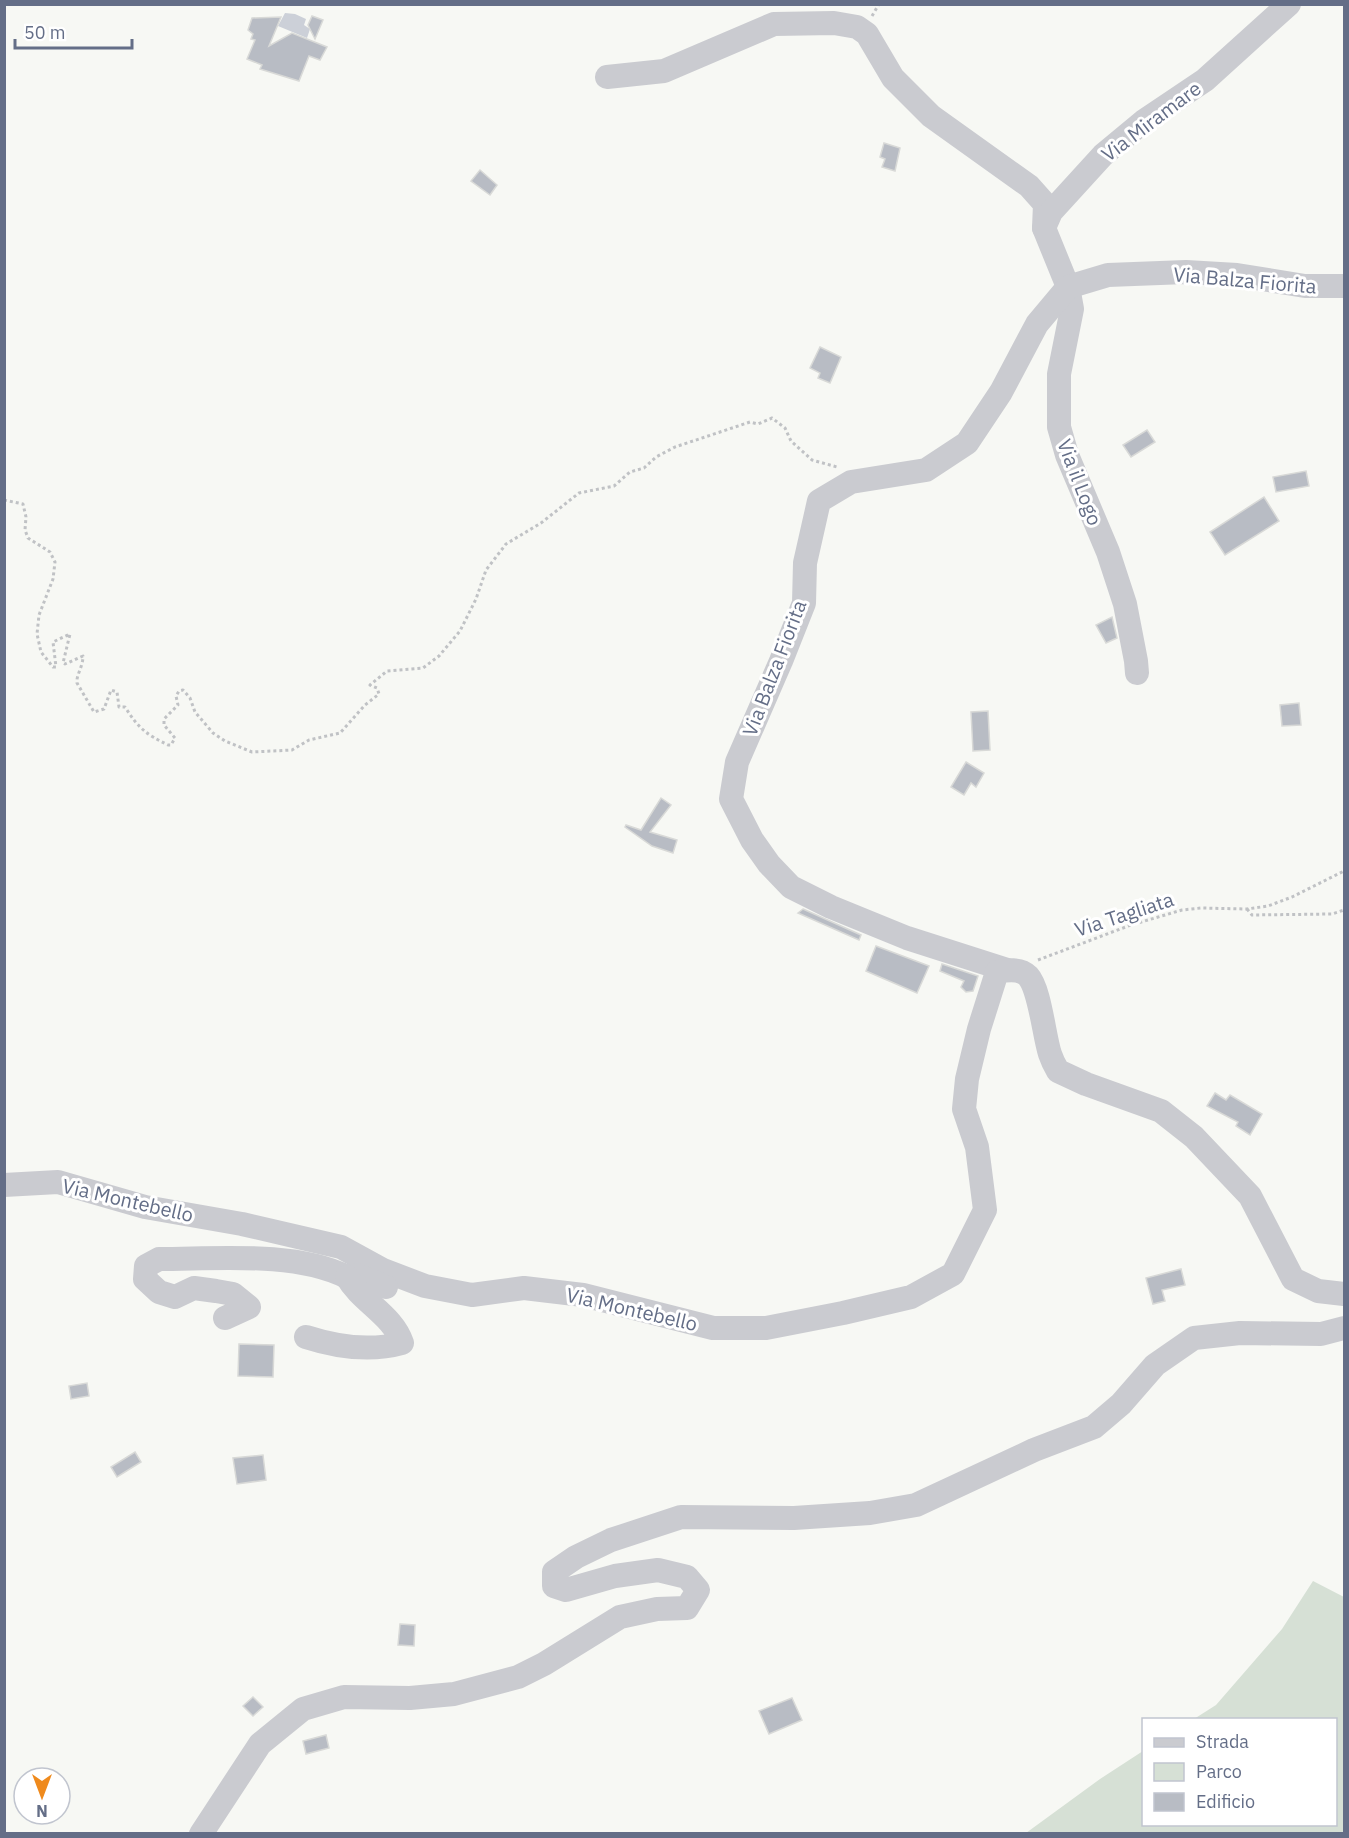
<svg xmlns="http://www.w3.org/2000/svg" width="1349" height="1838" font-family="'IBM Plex Sans',sans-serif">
<rect width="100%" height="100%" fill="#f7f8f4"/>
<polygon fill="#d6e0d5" points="1313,1581 1344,1597 1344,1833 1026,1833 1100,1779 1143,1751 1144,1824 1336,1824 1336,1720 1194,1719 1216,1705 1282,1629"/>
<polygon fill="#ccd0d8" points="285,13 295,14 306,19 304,25 310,29 307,38 278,26"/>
<g fill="#b8bcc4" stroke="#d8d9d7" stroke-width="1.5">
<polygon points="312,16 323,20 315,39 308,25"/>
<polygon points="281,17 269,46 292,33 327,47 320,60 309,56 299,81 260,69 262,65 247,59 255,40 251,39 253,34 248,30 252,18"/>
<polygon points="884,143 900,148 895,171 882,167 885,159 880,157"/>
<polygon points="480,170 497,185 490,195 471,181"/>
<polygon points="820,347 841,357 830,383 818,378 820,373 810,368"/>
<polygon points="1147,430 1155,442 1131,457 1123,445"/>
<polygon points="1306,471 1309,486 1276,492 1273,477"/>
<polygon points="1264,497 1279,521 1225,555 1210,532"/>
<polygon points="1112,617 1117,638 1106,643 1096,625"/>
<polygon points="1299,703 1301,725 1282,726 1280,705"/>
<polygon points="988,711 990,750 973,751 971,712"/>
<polygon points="966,762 984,773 976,787 971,783 964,795 951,787"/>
<polygon points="661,798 671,805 650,832 677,840 673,853 652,846 625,827 626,825 641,830"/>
<polygon points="803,909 861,935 859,940 798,913"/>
<polygon points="876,946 929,966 917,993 866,971"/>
<polygon points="942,964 978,976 973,991 966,992 961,987 964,981 940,971"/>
<polygon points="1215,1093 1226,1100 1230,1095 1262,1114 1250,1135 1236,1126 1238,1122 1207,1106"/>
<polygon points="1181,1269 1185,1285 1162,1290 1165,1301 1153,1304 1146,1278"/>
<polygon points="239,1344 274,1345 273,1377 238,1376"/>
<polygon points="87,1383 89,1396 71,1399 69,1386"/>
<polygon points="135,1452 141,1462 117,1477 111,1467"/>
<polygon points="263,1455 266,1480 237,1484 233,1458"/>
<polygon points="400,1624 415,1625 414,1646 398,1645"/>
<polygon points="253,1697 263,1707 253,1716 243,1706"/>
<polygon points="792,1698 802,1720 769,1734 759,1711"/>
<polygon points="326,1735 329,1748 306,1754 303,1741"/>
</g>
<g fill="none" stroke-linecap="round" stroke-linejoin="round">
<g stroke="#c0c2c5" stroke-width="3" stroke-dasharray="3 3" stroke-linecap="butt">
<polyline points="872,16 879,4"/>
<path d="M4 500 23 504 26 517 25 530 28 538 50 552 55 562 53 579 39 615 37 634 41 652 53 667H56L53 642 70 634 63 663 65 664 83 656C83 667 76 675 77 683L94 712 104 709 111 690 117 692 119 707H125C139 729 146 734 168 745H171L175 738 164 725V719L178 705 176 696 179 691 183 690 190 698 195 712 213 733 225 741 252 752 292 750 309 740 340 733 365 705 379 694 377 688 370 685 387 671 423 668 439 656 460 631 476 599 486 570 506 544 541 523 579 493 614 486 630 472 644 468 656 457 675 447 750 422 758 424 772 418 785 428 791 441 812 460 837 467"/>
<polyline points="1247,909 1252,915 1332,914 1344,910"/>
<polyline points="1038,960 1131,925 1182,910 1201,908 1247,909 1268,906 1292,897 1344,871"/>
</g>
<g stroke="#cacbd0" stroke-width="24">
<polyline points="607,77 664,71 774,24 834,23 857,27 867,34 893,78 931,116 1029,186 1045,204 1044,228"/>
<polyline points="1137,673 1136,661 1125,604 1108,552 1067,455 1059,427 1059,374 1072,309 1068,287 1044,228 1051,212 1103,155 1144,121 1205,80 1289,4"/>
<polyline points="1007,970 907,938 831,907 791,887 769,864 752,840 731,799 737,762 781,661 804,603 805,563 819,501 851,482 926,470 967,443 1001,392 1037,324 1068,287 1108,275 1186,272 1237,275 1305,286 1344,286"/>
<path d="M4 1185 58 1182 145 1207 242 1224 341 1247 383 1270 425 1286 472 1295 524 1288 583 1295 713 1328H766L843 1313 911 1297 953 1274 985 1210 977 1147 964 1109 967 1079 979 1029 997 972C1007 970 1020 968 1028 976 1040 989 1044 1036 1050 1054 1052 1060 1055 1066 1058 1071L1086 1084 1161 1111 1194 1137 1250 1196 1293 1279 1318 1291 1344 1294"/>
<path d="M225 1318 249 1307 233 1294 216 1291 194 1288 175 1297 159 1292 145 1279 146 1266 159 1259C216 1259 295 1251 347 1277L357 1275 386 1287"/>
<path d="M306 1337C337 1347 370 1352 402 1343 393 1315 361 1302 347 1277"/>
<polyline points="201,1834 260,1744 303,1709 344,1697 410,1698 454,1694 518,1677 544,1664 620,1617 657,1609 687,1608 698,1590 687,1577 658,1570 615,1576 566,1590 554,1586 554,1572 576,1557 611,1540 681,1517 794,1518 870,1513 916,1505 1034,1450 1094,1427 1121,1404 1155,1365 1194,1338 1240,1333 1321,1334 1344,1328"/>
</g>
</g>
<g text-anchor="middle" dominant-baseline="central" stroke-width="6" stroke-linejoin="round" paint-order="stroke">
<g font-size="20" fill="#646e87" stroke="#fff">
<text transform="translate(1151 121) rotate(-37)">Via Miramare</text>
<text transform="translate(1245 280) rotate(5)">Via Balza Fiorita</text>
<text transform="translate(1080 482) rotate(69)">Via il Logo</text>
<text transform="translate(774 668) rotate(-69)">Via Balza Fiorita</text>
<text transform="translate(1124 914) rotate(-18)">Via Tagliata</text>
<text transform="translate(128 1200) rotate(13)">Via Montebello</text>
<text transform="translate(632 1309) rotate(13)">Via Montebello</text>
</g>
</g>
<rect width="1349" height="1838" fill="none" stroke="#646e87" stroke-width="12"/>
<rect x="1142" y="1718" width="195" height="108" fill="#ffffff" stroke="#c1c5cf" stroke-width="1.5"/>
<rect x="1154" y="1738" width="30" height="9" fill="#cacbd0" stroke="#c1c5cf" stroke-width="1.5"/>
<text x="1196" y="1748" font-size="18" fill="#646e87">Strada</text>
<rect x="1154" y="1763" width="30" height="18" fill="#d6e0d5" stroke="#c1c5cf" stroke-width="1.5"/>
<text x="1196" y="1778" font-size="18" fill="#646e87">Parco</text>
<rect x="1154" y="1793" width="30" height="18" fill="#b8bcc4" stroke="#c1c5cf" stroke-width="1.5"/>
<text x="1196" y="1808" font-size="18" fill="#646e87">Edificio</text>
<g transform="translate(42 1796) rotate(180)"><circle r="28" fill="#ffffff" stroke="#c1c5cf" stroke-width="1.5"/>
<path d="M0-4.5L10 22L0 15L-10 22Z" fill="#ef8a1d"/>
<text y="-9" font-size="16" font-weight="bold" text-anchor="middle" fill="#646e87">N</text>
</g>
<path d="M15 39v9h117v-9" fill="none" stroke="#646e87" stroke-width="3"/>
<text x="24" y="39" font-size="18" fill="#646e87" stroke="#ffffff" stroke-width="4.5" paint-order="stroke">50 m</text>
</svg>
